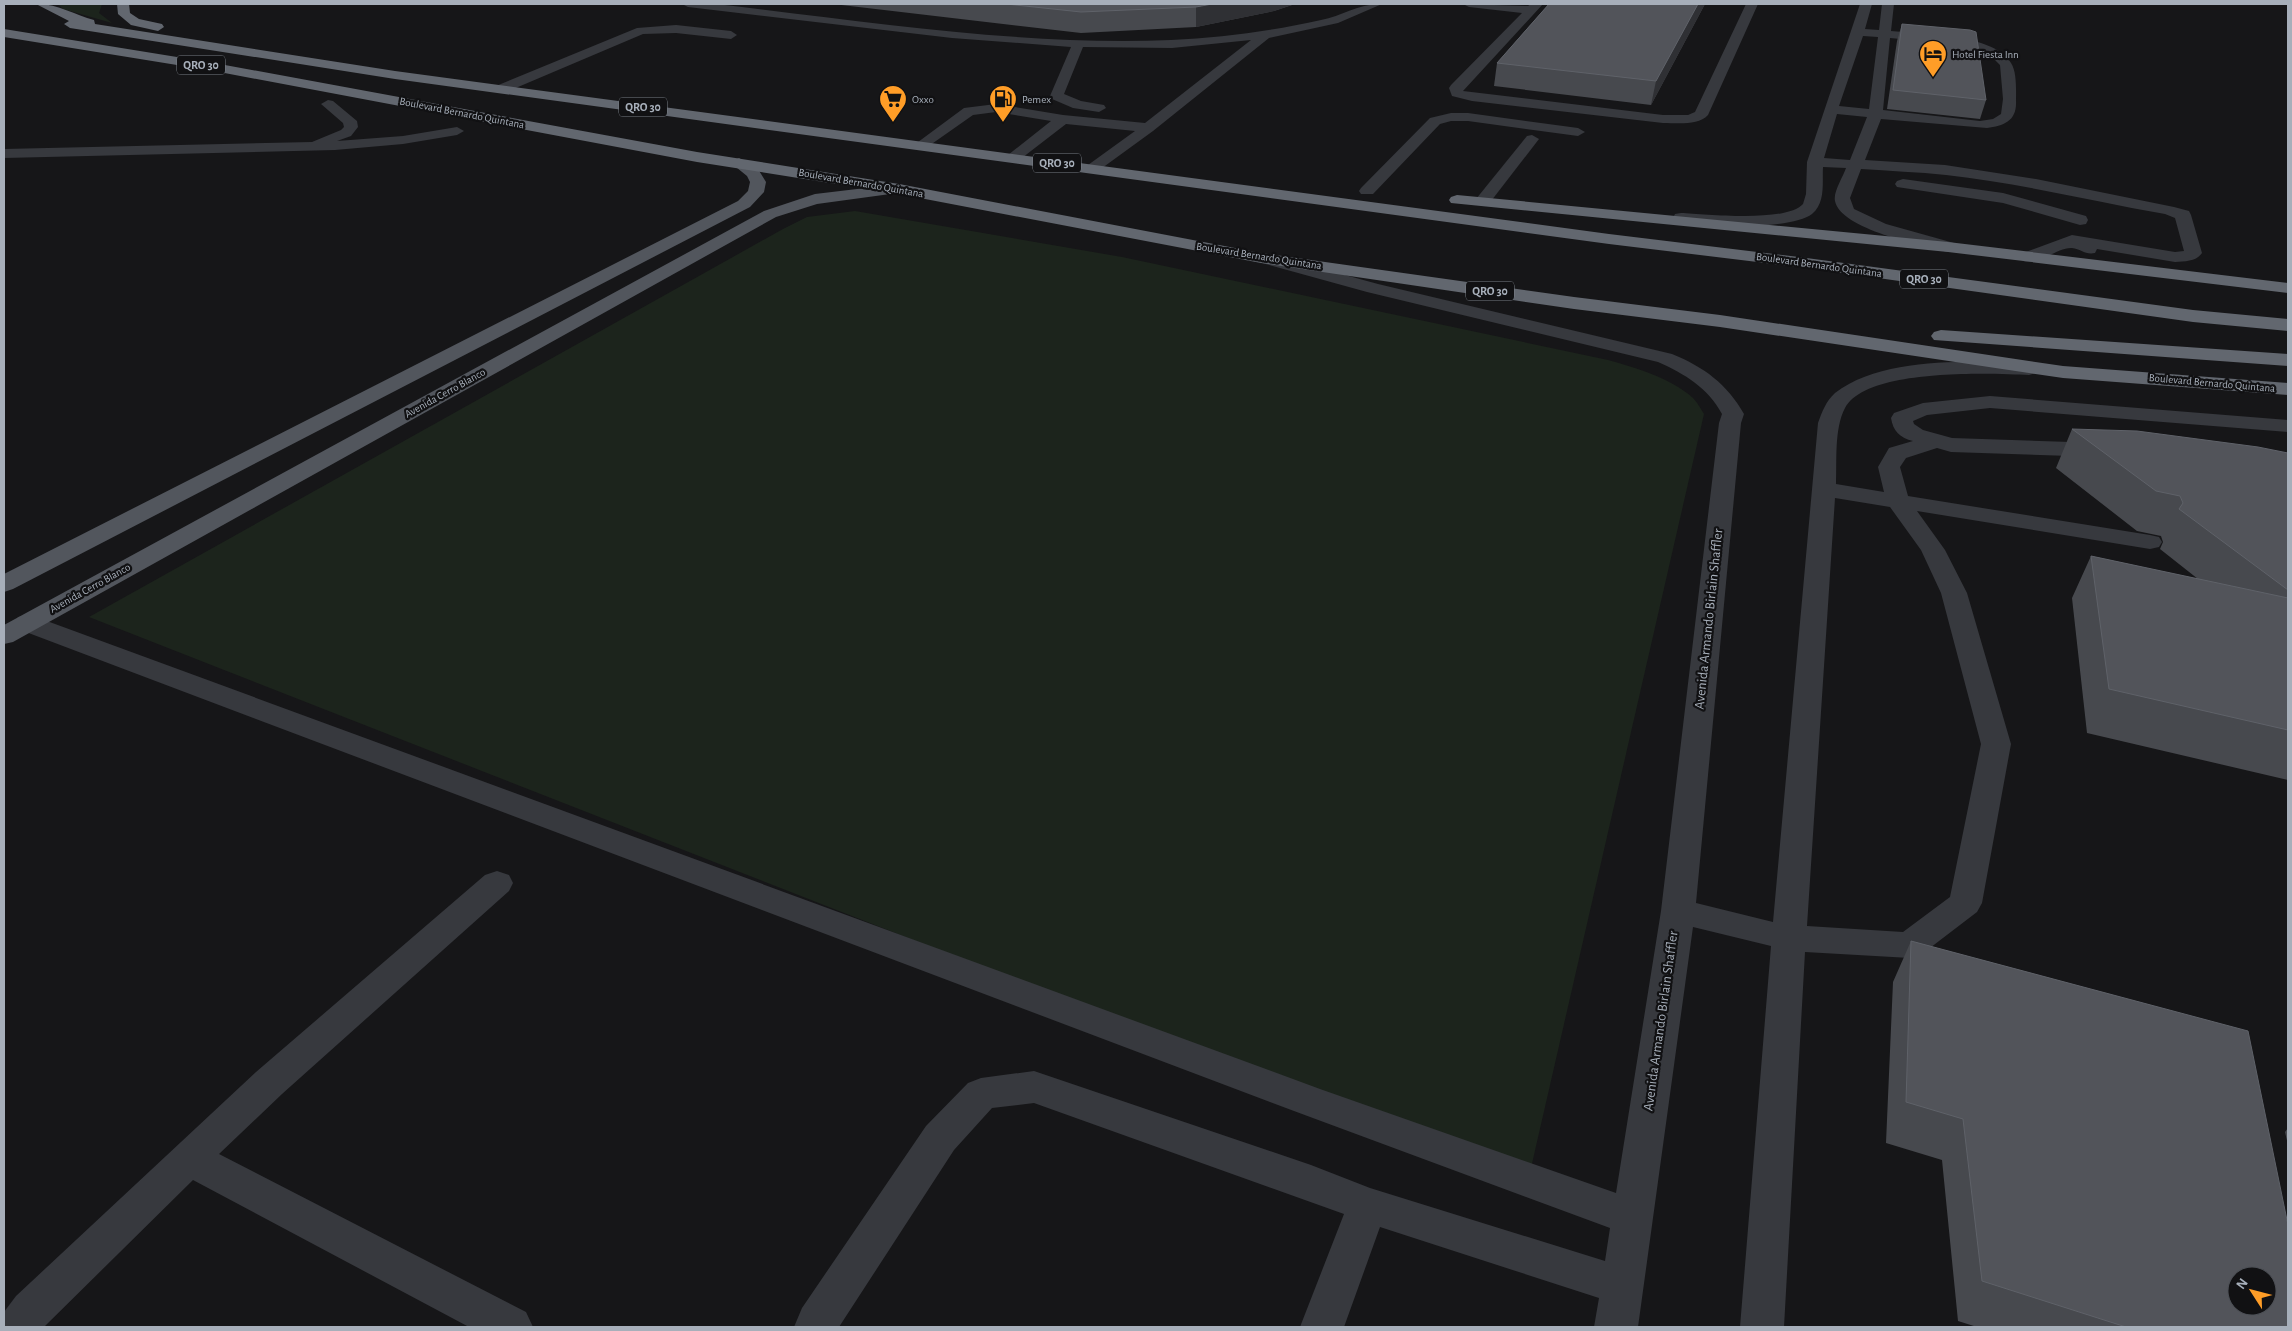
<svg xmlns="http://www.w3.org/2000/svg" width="2292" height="1331" font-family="'Alegreya Sans',sans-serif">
<rect width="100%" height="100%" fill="#161618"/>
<g fill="#1c241c">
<polygon points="58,4 102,4 99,13 112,23 63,9"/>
<path d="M855 211 1122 257 1608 360C1636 368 1671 378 1693 398 1697 402 1701 409 1704 414L1528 1181 89 617 783 229 807 217Z"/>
</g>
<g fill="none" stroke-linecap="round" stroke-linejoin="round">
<g fill="#37393e" fill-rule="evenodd">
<path d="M682 4H716C866 21 1019 46 1171 40 1222 38 1271 31 1321 20 1342 16 1360 3 1382 4L1338 23 1269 38 1153 131 1098 171H1088L1085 168 1088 165 1135 131 1066 124 1018 161H1008L1005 158 1008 155 1051 121 996 112 973 115 926 148 921 149 914 145 964 108 996 104 1063 115 1145 123 1251 40 1172 48 1083 47 1064 94 1081 101 1104 105 1106 108 1099 112 1073 108 1052 99 1050 96 1071 47 952 38 688 7Z"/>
<path d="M1463 4 1528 6 1531 4H1543L1463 91 1663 115H1688L1695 112 1746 4H1758L1708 115C1698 126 1677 123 1663 123L1472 101 1452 96 1449 88 1451 85 1522 13 1469 7Z"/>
<path d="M1860 4H1872L1865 29 1879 30 1882 4H1894L1891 31C1920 34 1995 34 2011 63 2017 72 2016 90 2016 101 2017 121 2004 126 1987 128L1881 119 1865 160 1945 165 2036 179 2174 207 2189 211 2191 215 2202 253C2196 262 2185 261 2175 262L2097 249 2095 253C2085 255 2081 249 2072 248 2058 247 2040 265 2023 261L2020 257 2023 253 2072 235 2175 252 2184 251 2175 218 2165 214C2092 201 2019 183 1946 175 1918 172 1889 171 1861 169L1850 198 1854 209 1886 224 1954 243 1957 247 1954 251 1948 252C1923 246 1840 229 1835 201 1833 192 1843 177 1846 168L1823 167C1822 182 1826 203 1812 214 1792 230 1700 228 1675 222L1673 218 1675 214 1681 213C1706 214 1786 223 1803 204L1806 194 1807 162ZM1863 36 1878 37 1869 109 1839 106ZM1890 38 1965 45 1993 58 2000 65 2003 99 2001 114 1993 119 1980 121 1883 110ZM1837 114 1867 117 1850 160 1824 158Z"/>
<polygon points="676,25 731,31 737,35 731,39 676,33 643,34 506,92 496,92 494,89 496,86 637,28"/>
<polygon points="328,100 333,101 357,121 358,127 351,136 337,141 403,136 457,127 464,131 457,135 403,144 335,150 4,158 4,149 312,142 341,130 344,127 343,123 321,104"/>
<polygon points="1451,113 1468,113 1578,128 1585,132 1578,136 1468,121 1451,121 1440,124 1373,194 1361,194 1359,191 1361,188 1430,118"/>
<polygon points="1532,135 1539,139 1488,205 1476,205 1474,202 1476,199 1527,136"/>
<polygon points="1903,179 2003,193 2086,216 2088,220 2086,224 2080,225 2003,203 1897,187 1895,184 1897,181"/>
<path d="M1268 254 1378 284 1672 354C1704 367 1727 384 1744 414L1741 423 1696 903 1773 922 1818 423C1822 412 1826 401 1835 393 1875 362 1945 361 1994 362 2008 362 2023 361 2036 365L2039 369 2036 373 2029 375C1990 373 1866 368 1845 408 1834 429 1837 461 1836 484L1884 492 1878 467 1889 448 1913 441C1900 438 1893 431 1891 418L1894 413 1923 403 1990 396 2288 420V432L1990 408 1927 415 1913 421 1914 424 1923 430 1952 438 2102 443 2110 445 2113 450 2110 455 2102 457 1951 452 1937 448 1906 458 1900 467 1908 496 2150 535 2159 537 2162 542 2159 547 2150 549 1917 511 1945 550 1967 593 2011 744 1982 903 1977 912 1922 954 1910 958 1805 952 1784 1327H1740L1771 946 1693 927 1638 1327H1594L1599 1298 1380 1227 1344 1327H1300L1344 1214 1034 1103 992 1108 954 1150 839 1327H794L802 1308 926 1126 968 1083 981 1078 1034 1071 1311 1165 1370 1188 1605 1261 1610 1228 1294 1111 18 629 14 623 18 617 27 615 36 617 1320 1089 1616 1193 1661 911 1719 423 1722 414C1708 388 1685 374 1658 362L1367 292 1262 263 1259 259 1262 255ZM1835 498 1890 507 1921 550 1941 593 1981 744 1950 897 1903 932 1807 926Z"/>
<polygon points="497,871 509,875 513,883 509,891 282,1094 219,1154 526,1312 533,1327 469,1327 193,1180 44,1327 4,1327 4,1312 16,1296 256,1072 485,875"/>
</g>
<g fill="#52565d" fill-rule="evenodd">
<polygon points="739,158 758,169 766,182 764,192 750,207 13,589 4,592 4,574 738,201 748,191 750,182 747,176 731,163 734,160"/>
<polygon points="899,184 905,186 907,189 905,192 817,204 776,217 13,642 4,644 4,625 764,211 815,194"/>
</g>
<g fill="#62676f" fill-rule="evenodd">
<path d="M36 4C56 3 75 15 94 20L95 24 395 71 1609 234 1799 257 2193 310 2288 319V331L2193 322 1799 267 1609 244 395 79 70 28 64 24 69 21Z"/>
<polygon points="117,4 129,4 130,13 139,19 162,24 164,27 158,31 131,25 118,14"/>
<polygon points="4,29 214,63 697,152 899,184 1261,253 1574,297 1720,315 2063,366 2288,383 2288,395 2063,378 1720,327 1574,309 1261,263 899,194 697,162 214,71 4,37"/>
<polygon points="1457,195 1948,242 2288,283 2288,293 1948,252 1451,203 1449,200 1451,197"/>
<polygon points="1941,330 2288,354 2288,366 1934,340 1931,336 1934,332"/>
</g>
</g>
<g fill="#47494e">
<polygon points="833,4 1295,4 1274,11 1196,27 1081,33"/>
<polygon points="1549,4 1705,4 1651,105 1494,86 1497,63"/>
<polygon points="1902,24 1986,100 1980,119 1887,109 1897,41"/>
<polygon points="2072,429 2288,453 2288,780 2087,733 2072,598 2091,556 2198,579 2160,549 2163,542 2161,536 2137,531 2056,468"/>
<polygon points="1911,941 2288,1327 1977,1327 1958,1321 1942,1160 1886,1143 1893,982"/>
<polygon points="2288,1128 2288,1145 2285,1132"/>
</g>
<g fill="#2f3034">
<polygon points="1212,4 1295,4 1274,11 1196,27 1196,7"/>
<polygon points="1698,4 1705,4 1651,105 1656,81"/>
</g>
<g fill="#52545a" stroke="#5f6269" fill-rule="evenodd">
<polygon points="1006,4 1212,4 1196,7 1081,12"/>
<polygon points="1549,4 1698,4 1656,81 1497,63"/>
<polygon points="1902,24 1970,30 1976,32 1986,100 1893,90"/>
<polygon points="2072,429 2137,431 2258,447 2288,453 2288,590 2179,509 2183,503 2180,496 2156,491"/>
<polygon points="2091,556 2288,598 2288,730 2109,689"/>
<path d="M1911 941 2248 1031 2288 1225V1327H2126L1982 1281 1963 1119 1906 1102ZM2237 1276H2267V1306H2237Z"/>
</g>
<defs>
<symbol id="hotel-pin" viewBox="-11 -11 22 30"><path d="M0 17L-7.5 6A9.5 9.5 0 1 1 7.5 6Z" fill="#ff9d27" stroke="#111113"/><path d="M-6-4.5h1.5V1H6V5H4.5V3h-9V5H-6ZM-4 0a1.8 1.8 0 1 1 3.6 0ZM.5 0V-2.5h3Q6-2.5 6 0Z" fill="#111"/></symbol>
<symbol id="supermarket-pin" viewBox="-11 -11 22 30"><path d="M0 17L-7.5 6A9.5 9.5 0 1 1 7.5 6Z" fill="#ff9d27" stroke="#111113"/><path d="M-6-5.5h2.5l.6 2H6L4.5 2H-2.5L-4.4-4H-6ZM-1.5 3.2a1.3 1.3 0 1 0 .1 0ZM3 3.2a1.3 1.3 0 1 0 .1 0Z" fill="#111"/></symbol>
<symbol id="fuel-pin" viewBox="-11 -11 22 30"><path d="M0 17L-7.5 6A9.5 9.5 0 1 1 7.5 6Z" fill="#ff9d27" stroke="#111113"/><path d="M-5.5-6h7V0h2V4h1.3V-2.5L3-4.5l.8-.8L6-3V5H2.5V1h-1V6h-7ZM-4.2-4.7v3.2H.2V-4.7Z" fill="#111"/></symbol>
</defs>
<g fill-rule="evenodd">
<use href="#hotel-pin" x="1917" y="38" width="32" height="43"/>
<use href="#supermarket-pin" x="877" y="83" width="32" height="43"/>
<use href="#fuel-pin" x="987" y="83" width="32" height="43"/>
</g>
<g text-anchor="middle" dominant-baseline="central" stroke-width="4.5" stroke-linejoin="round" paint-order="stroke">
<g font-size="11" fill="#a7afba" stroke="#111113" text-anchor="start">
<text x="1952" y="54">Hotel Fiesta Inn</text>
<text x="912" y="99">Oxxo</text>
<text x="1022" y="99">Pemex</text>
</g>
<g font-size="11" fill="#a7afba" stroke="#111113">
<text transform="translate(462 113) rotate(11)">Boulevard Bernardo Quintana</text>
<text transform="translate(861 183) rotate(10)">Boulevard Bernardo Quintana</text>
<text transform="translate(1259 256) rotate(9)">Boulevard Bernardo Quintana</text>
<text transform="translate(1819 265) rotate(8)">Boulevard Bernardo Quintana</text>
<text transform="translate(2212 383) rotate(5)">Boulevard Bernardo Quintana</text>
<text transform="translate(445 393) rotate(-29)">Avenida Cerro Blanco</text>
<text transform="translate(90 588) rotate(-29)">Avenida Cerro Blanco</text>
</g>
<g fill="#111113" stroke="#7a8088" stroke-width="1">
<rect x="177" y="55.5" width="48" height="19" rx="4"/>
<rect x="619" y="97.5" width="48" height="19" rx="4"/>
<rect x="1033" y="153.5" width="48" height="19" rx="4"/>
<rect x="1900" y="269.5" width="48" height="19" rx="4"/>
<rect x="1466" y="281.5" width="48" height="19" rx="4"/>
</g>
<g font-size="12" font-weight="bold" fill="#a7afba">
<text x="201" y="65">QRO 30</text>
<text x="643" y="107">QRO 30</text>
<text x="1057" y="163">QRO 30</text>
<text x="1924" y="279">QRO 30</text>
<text x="1490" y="291">QRO 30</text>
</g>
<g font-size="14" fill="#a7afba" stroke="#111113">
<text transform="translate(1709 619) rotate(-84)">Avenida Armando Birlain Shaffler</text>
<text transform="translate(1661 1021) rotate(-82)">Avenida Armando Birlain Shaffler</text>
</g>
</g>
<rect width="2292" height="1331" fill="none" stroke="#a7afba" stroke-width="10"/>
<g transform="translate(2252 1291) rotate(306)"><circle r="24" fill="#111113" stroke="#4d5056"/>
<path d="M0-4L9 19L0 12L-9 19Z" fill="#ff9d27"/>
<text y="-8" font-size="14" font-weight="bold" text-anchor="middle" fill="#a7afba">N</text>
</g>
</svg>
